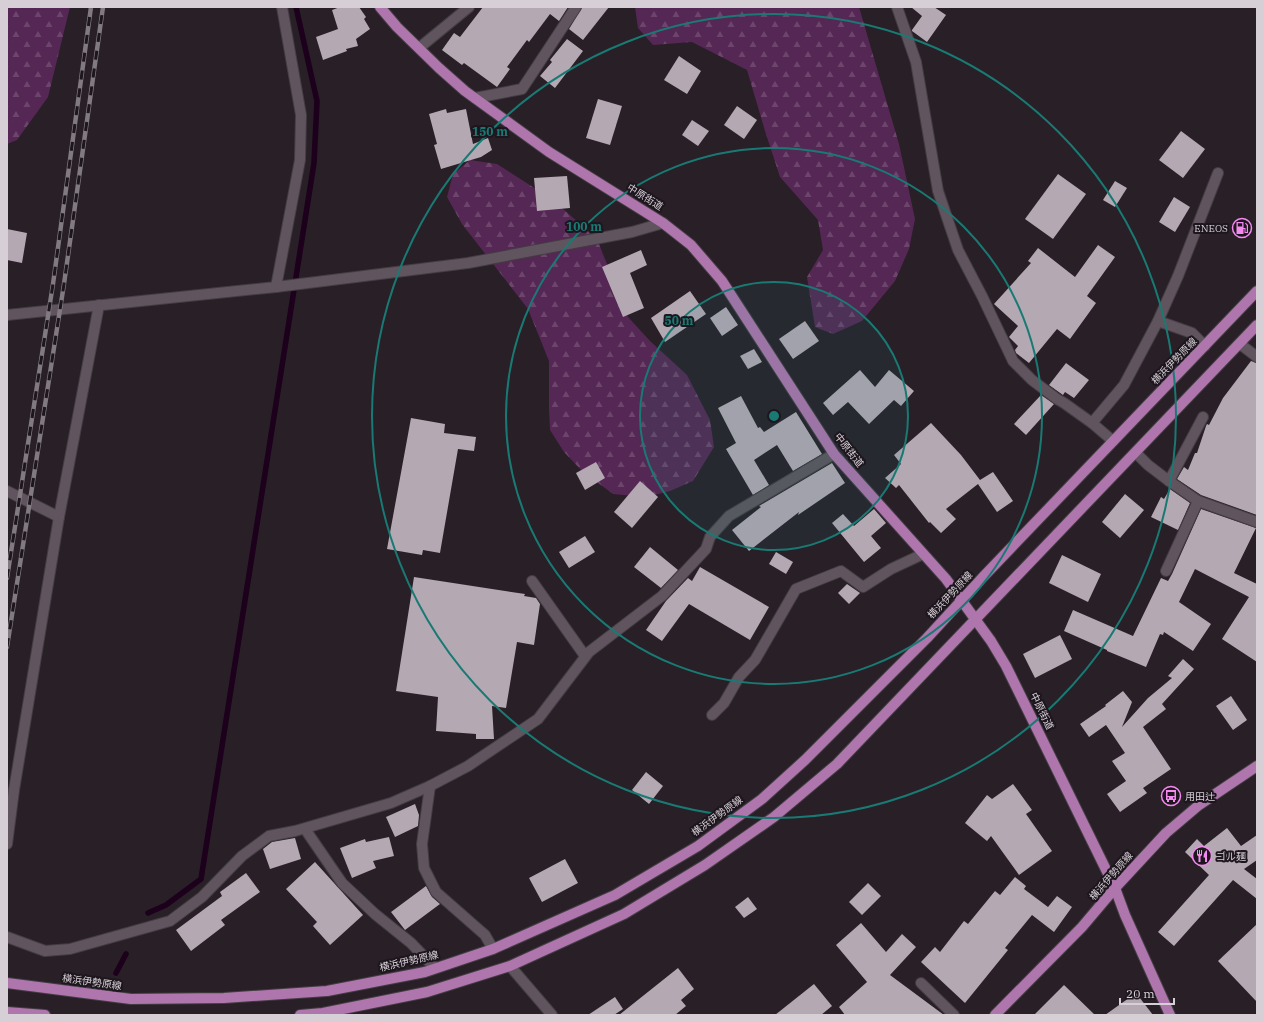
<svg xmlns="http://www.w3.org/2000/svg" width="1264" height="1022" font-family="'IBM Plex Serif','Noto Sans JP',serif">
<defs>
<pattern id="forest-firs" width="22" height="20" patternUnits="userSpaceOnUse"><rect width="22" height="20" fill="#552754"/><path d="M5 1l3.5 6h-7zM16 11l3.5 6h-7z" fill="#6d456c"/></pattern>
</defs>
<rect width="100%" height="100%" fill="#281f27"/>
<g fill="url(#forest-firs)">
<polygon points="7,7 70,7 48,97 17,140 7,144"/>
<polygon points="635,7 859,7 899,144 915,219 909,249 895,281 862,321 833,334 815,327 807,277 823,250 818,220 780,177 765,131 747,70 692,42 653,45 638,28"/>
<polygon points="470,160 497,164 553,200 597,239 628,317 650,341 687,375 710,420 714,447 693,481 670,491 646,497 613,494 582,471 564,452 550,430 549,408 549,361 528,309 462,224 447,197 453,174"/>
</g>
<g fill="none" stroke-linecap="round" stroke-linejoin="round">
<g stroke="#1c001c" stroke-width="5.5">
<polyline points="148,913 166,905 201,879 314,163 317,101 296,7"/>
<polyline points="116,973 126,954"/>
</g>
</g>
<g fill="#b4a8b3">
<polygon points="340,7 359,7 366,17 364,19 370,29 356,39 358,46 346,49 347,51 323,60 316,37 338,29 332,10"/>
<polygon points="483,7 568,7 559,21 550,14 529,42 527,40 507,67 510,69 497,87 464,63 462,65 442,50 454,33 460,37"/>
<polygon points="582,7 609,7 583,40 569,29"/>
<polygon points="911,7 934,7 946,15 927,42 912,31 912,30 922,16"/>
<polygon points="567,39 583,51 555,88 540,76 552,62 550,60"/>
<polygon points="679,56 701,71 687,94 664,80"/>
<polygon points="598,99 622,106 610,145 586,138"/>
<polygon points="737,106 757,120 744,139 724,125"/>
<polygon points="446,109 447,113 466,109 473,144 488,138 492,150 481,157 441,169 434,145 437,144 429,114"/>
<polygon points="692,120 709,131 698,146 682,135"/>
<polygon points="1181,131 1205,149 1183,178 1159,160"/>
<polygon points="1058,174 1086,194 1053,239 1025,219"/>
<polygon points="567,176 570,208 537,211 534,178"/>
<polygon points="1115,181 1127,188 1115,207 1103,200"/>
<polygon points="1174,197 1190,207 1175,232 1159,222"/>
<polygon points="7,229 27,233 22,263 7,260"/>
<polygon points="1098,245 1115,257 1087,296 1096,303 1070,339 1057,329 1029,363 1016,353 1015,350 1018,346 1009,337 1018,326 994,304 1031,263 1028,261 1038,248 1075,277"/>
<polygon points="641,250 647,265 630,273 644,308 623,317 602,267"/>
<polygon points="690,291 706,314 665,342 651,318"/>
<polygon points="726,307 738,325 722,336 710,318"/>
<polygon points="805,321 819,341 793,359 779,339"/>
<polygon points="754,349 762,362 748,369 740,356"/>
<polygon points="1251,361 1257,363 1257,515 1201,495 1177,479 1184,467 1188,470 1195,453 1197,453 1206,426 1207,424 1209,425 1223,398"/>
<polygon points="1066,363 1089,380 1074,398 1065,392 1063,395 1049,385"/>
<polygon points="860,370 875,387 889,370 914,391 901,406 894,400 869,424 848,402 833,415 823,403"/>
<polygon points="1041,395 1054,404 1026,435 1014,424"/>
<polygon points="741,396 758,428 760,427 764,432 796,412 822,454 793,471 777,445 754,460 769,485 753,495 726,449 736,443 718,408"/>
<polygon points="411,418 445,424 444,433 476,437 474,451 458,449 440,553 423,550 422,555 387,549"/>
<polygon points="931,423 961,455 980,480 993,472 1013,501 997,512 978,484 946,509 956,519 941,533 930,522 929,523 899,485 896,488 885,478 901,464 894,455"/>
<polygon points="596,462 605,478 585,490 576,473"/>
<polygon points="832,463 845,483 798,515 799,512 749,551 732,530 761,507 759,506"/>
<polygon points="640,481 658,497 632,528 614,512"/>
<polygon points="1170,489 1190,503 1178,530 1151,517 1161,497 1164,499"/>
<polygon points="1125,494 1144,510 1120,538 1102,522"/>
<polygon points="874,509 886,523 871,536 881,548 864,562 832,523 843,514 854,526"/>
<polygon points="1201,509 1256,528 1234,573 1257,584 1257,662 1222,639 1249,597 1195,569 1179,602 1211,624 1193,651 1164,632 1163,635 1160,634 1146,667 1107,651 1107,650 1064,631 1073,610 1133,636 1161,578 1168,581 1172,574"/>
<polygon points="585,536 595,552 569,568 559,552"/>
<polygon points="650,547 678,570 661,588 634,567"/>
<polygon points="776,552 793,562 786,574 769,564"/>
<polygon points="1062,555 1101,574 1088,602 1049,583"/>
<polygon points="700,567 769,607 750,640 689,604 662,641 646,630 666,601 688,578 692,581"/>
<polygon points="414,577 525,594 524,596 536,598 540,604 534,645 517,642 506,708 492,706 494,739 476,739 476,734 436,731 438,697 396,691"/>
<polygon points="847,584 860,593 849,604 838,593"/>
<polygon points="1060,635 1072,659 1035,678 1023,654"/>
<polygon points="1183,659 1194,669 1162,704 1166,709 1143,727 1171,769 1143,788 1147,793 1120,812 1107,794 1126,781 1112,761 1125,753 1106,725 1089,737 1080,724 1106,706 1105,705 1123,691 1132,702 1122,727 1148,698 1172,678 1168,676"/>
<polygon points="1231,696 1247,720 1233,730 1216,706"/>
<polygon points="646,772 663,786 649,804 632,790"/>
<polygon points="1013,784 1032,810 1026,814 1052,851 1019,875 991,836 987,841 965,823 987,795 992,799"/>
<polygon points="415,804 419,815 418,826 395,837 386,817"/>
<polygon points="1227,828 1241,846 1257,835 1257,860 1244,869 1257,879 1257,899 1233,880 1174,946 1158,932 1209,875 1185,852 1197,839 1204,846"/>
<polygon points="389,837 394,856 373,861 376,868 352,878 340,848 365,839 366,842"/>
<polygon points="295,838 301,859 270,869 263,849 272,842"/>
<polygon points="565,859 578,883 542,902 529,878"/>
<polygon points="315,862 363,915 330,945 313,926 317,922 286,889"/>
<polygon points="246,873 260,892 221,920 225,925 191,951 176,930 222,896 220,892"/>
<polygon points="1015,877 1026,886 1024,889 1048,907 1057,896 1072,907 1054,932 1032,915 1005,948 1008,950 965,1003 921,962 935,947 940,952 964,921 968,924 995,891 1000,895"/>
<polygon points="868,883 881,896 862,915 849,902"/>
<polygon points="426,886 432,897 440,904 405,930 391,912"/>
<polygon points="748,897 757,909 744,918 735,907"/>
<polygon points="861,923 886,952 902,934 916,947 890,975 944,1015 845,1015 839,1007 867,982 836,945"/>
<polygon points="1257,924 1257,1002 1218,961"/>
<polygon points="678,968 694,989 681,1000 686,1006 675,1015 619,1015"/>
<polygon points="814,984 832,1006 821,1015 775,1015"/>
<polygon points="1064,985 1095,1015 1034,1015"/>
<polygon points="1136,993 1153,1015 1105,1015"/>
<polygon points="615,997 623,1009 614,1015 588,1015"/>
</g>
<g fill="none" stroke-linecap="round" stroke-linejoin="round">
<defs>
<g id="minor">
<polyline points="897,7 916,62 938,191 958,250 982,296 1013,361 1032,380 1057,399 1064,403 1092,423 1113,441"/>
<polyline points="419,48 469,7"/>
<polyline points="475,98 522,89 576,7"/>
<polyline points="276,287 300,160 301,115 282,7"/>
<polyline points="7,315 276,287 468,263 632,232 663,223"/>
<polyline points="1158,321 1192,333 1205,346"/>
<polyline points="1240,344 1257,357"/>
<polyline points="1092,423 1124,385 1158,321 1178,276 1218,173"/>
<polyline points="1136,453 1148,465 1169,481 1198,501 1257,522"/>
<polyline points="1169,481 1203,417"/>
<polyline points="7,491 59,517"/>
<polyline points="1166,571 1198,501"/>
<polyline points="532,581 585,656"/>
<polyline points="712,715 724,703 739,677 755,660 796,589 841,571 863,587 891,569 923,554"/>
<polyline points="430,786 422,844 424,868 436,892 485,935 493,949"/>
<polyline points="305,829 342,883 375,914 411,943 435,968"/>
<polyline points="7,844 14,790 59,517 99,305"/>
<polyline points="7,937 45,951 70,949 170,921 202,897 242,856 269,836 295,831 391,803 430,786 468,766 538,719 589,652 662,596 706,549 710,537 729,516 834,454"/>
<polyline points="510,966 552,1015"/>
<polyline points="921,983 954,1015"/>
</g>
<g id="major">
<polyline points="380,7 397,27 439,68 465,91 549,152 663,223 691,245 722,281 834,454 946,579 991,641 1006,666 1115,888 1125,915 1170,1015"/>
<polyline points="7,983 131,999 224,998 327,991 425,972 493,949 615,895 698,846 762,799 805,760 927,638 984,576 1257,291"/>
<polyline points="7,1012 45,1015"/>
<polyline points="300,1015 323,1013 427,992 510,966 624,914 705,865 774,817 837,764 1257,325"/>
<polyline points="995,1015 1082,927 1115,888 1166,833 1199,805 1257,766"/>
</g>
</defs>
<use href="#minor" stroke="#443d43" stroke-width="12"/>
<use href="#major" stroke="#443d43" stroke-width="12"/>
<use href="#minor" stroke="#60555f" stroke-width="10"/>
<use href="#major" stroke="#af75ad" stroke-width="10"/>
<defs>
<g id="rail">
<polyline points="7,578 53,284 91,7"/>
<polyline points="7,647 64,284 103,7"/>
</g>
</defs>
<use href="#rail" stroke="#827a81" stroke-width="4.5"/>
<use href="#rail" stroke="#1e161e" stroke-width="3" stroke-dasharray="9" stroke-linecap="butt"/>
</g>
<circle cx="774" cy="416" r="134" fill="#197a73" fill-opacity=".12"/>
<g fill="none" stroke="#197a73" stroke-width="2">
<circle cx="774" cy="416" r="134"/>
<circle cx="774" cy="416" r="268"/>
<circle cx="774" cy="416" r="402"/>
</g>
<defs>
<symbol id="fuel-ring" viewBox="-11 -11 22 22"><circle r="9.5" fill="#1e161e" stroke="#f489f0" stroke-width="1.5"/><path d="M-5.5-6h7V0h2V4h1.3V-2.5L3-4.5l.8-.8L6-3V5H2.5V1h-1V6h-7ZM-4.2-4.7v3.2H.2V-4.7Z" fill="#f489f0"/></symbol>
<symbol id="bus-ring" viewBox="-11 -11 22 22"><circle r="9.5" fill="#1e161e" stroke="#f489f0" stroke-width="1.5"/><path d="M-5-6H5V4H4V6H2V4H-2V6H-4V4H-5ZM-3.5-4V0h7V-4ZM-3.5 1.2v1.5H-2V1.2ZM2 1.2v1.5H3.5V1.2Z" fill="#f489f0"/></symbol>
<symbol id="restaurant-ring" viewBox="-11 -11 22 22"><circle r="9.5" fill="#1e161e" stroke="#f489f0" stroke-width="1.5"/><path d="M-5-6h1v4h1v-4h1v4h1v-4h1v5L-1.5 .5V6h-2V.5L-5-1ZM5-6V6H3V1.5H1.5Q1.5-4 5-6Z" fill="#f489f0"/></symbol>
</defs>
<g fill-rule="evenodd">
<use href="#fuel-ring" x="1231" y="217" width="22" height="22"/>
<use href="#bus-ring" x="1160" y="785" width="22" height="22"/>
<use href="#restaurant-ring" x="1191" y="845" width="22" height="22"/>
</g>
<g text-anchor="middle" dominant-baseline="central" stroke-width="4" stroke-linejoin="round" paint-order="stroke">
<g font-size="10" fill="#d6d0d6" stroke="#1e161e">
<text transform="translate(645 197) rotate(32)">中原街道</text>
<text transform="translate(1174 361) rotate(-46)">横浜伊勢原線</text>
<text transform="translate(849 450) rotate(52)">中原街道</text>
<text transform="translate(950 595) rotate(-47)">横浜伊勢原線</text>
<text transform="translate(1042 711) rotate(64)">中原街道</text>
<text transform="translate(717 816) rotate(-36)">横浜伊勢原線</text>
<text transform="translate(1111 876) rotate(-49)">横浜伊勢原線</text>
<text transform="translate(409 961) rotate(-13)">横浜伊勢原線</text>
<text transform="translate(92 982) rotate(8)">横浜伊勢原線</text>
</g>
<g font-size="10" fill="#d6d0d6" stroke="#1e161e" text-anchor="start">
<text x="1228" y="228" text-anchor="end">ENEOS</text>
<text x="1185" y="796">用田辻</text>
<text x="1216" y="856">ゴル麺</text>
</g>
</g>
<circle cx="774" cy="416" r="6" fill="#197a73" stroke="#1e161e" stroke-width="2"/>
<g font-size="12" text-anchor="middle" font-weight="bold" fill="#197a73" stroke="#1e161e" stroke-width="4" stroke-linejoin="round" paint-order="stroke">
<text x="490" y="136">150 m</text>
<text x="584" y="231">100 m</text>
<text x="679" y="325">50 m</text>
</g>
<rect width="1264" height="1022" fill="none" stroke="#d6d0d6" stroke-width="16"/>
<path d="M1120 998v6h54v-6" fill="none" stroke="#d6d0d6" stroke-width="2"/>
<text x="1126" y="998" font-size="12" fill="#d6d0d6" stroke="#1e161e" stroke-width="3" paint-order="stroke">20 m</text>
</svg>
